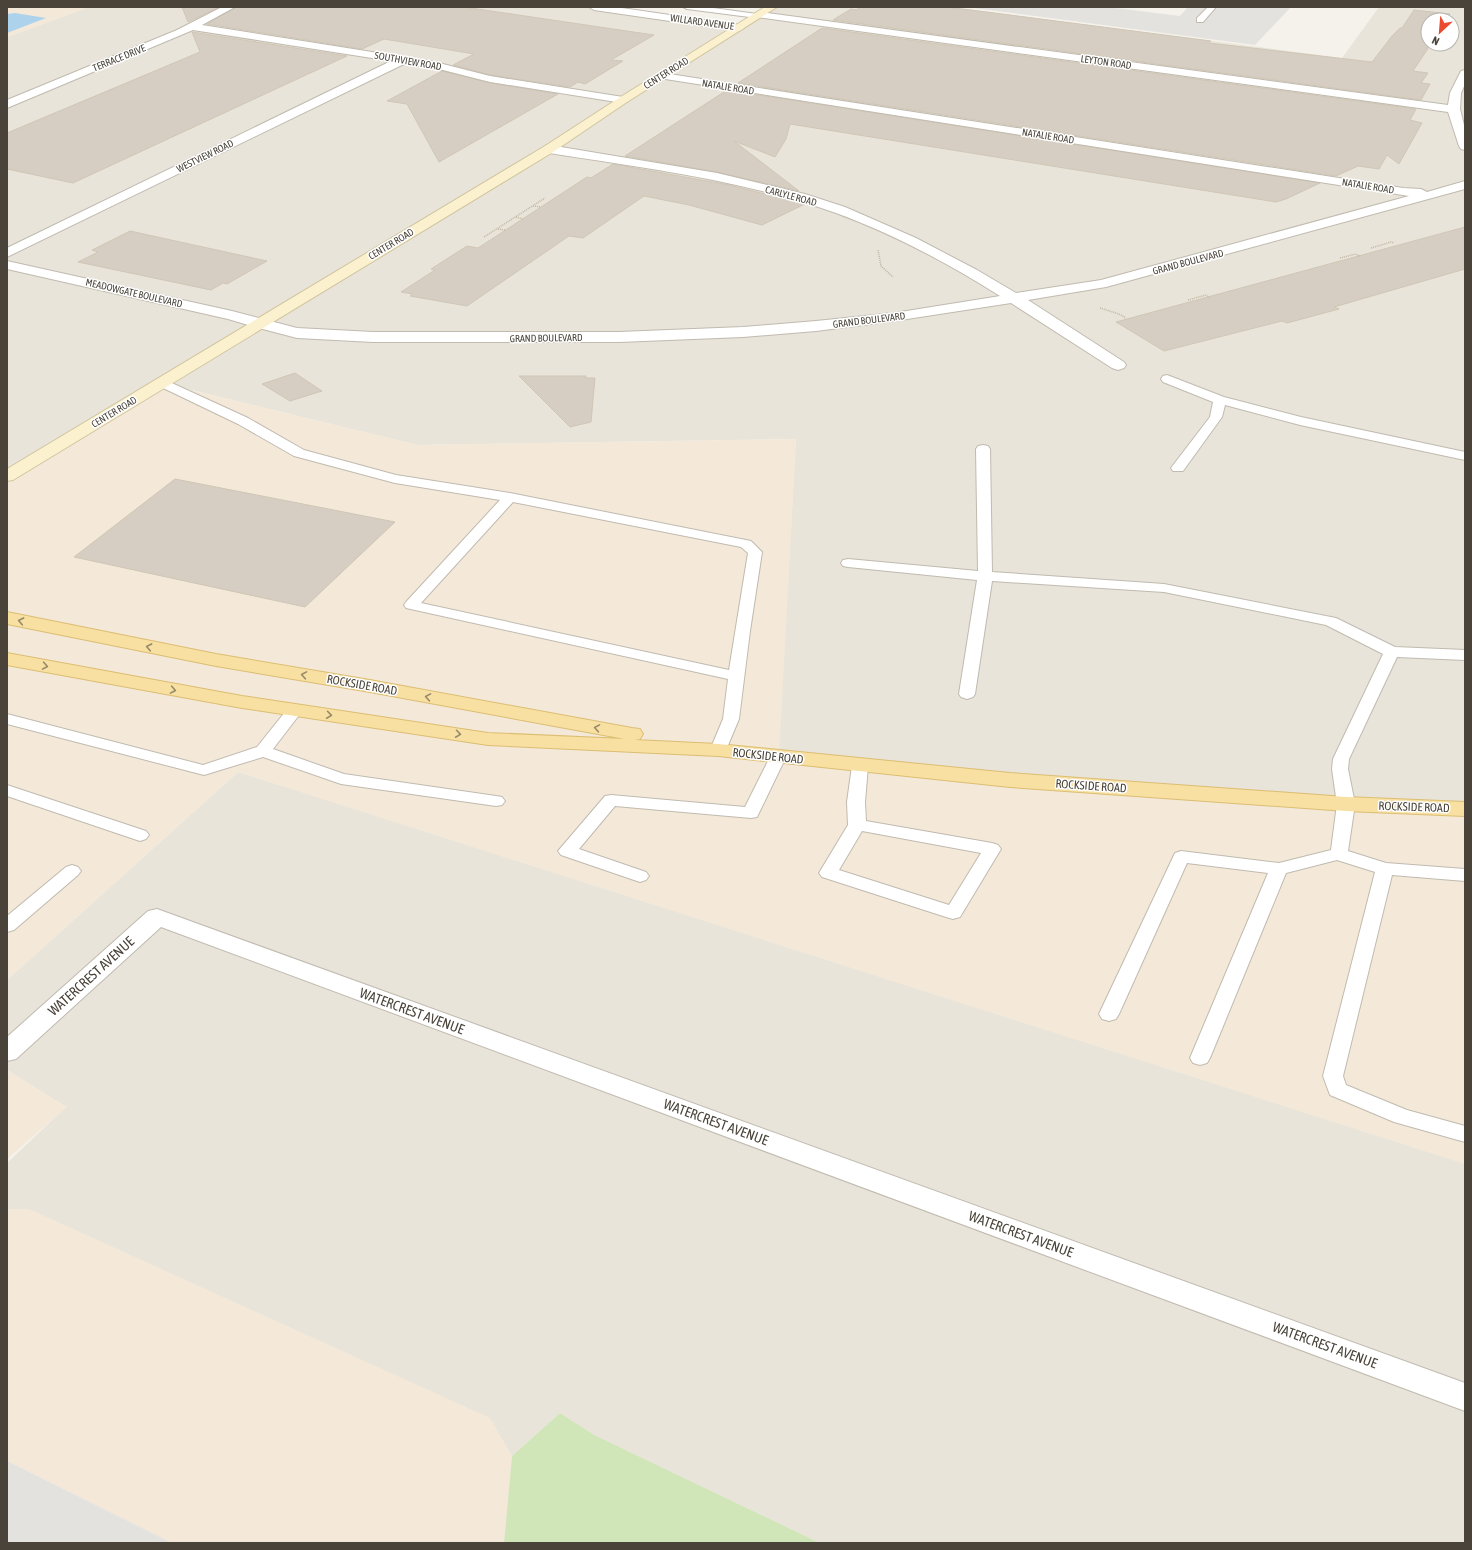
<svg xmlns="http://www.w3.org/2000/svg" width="1472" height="1550" font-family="'Asap Condensed',sans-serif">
<rect width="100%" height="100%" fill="#f5f2ec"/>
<g fill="#e8e4da" fill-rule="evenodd">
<path d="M89 7H593L739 28 772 7H951L1342 58 1379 7H1465V809L778 757 796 439 417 445 163 383 7 476V37ZM1428 20H1452V44H1428Z"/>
<polygon points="238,772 1465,1155 1465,1543 820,1543 593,1435 560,1413 512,1456 7,1248 7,1163 66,1107 7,1070 7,980"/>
</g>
<g fill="#f4e9d9">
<polygon points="7,7 89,7 7,37"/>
<polygon points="163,383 417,445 796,439 779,757 1465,809 1465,1164 238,772 7,980 7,476"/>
<polygon points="7,1070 67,1107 7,1159"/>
<polygon points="7,1209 29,1209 490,1418 512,1456 504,1543 7,1543"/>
</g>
<polygon fill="#d1e6b8" points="560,1413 594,1435 820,1543 504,1543 512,1456"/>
<g fill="#e4e2df">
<polygon points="966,7 1107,7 1180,16 1188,7 1291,7 1255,45"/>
<polygon points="7,1461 172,1543 7,1543"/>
</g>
<polygon fill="#add2ec" points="15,13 46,18 7,33 7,14"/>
<g fill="#d6cec2" stroke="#d0c6b5">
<polygon points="182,7 219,7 188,22"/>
<polygon points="236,7 464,7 654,35 611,60 623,61 585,84 578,82 570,87 490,75 453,65 474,54 384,39 362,49 207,24"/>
<polygon points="860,7 943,7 971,10 1211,41 1209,43 1372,62 1392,36 1400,28 1402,28 1414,10 1450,14 1446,20 1428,20 1428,44 1431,44 1413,71 1428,73 1421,83 1430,84 1421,100 833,20 851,9 856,10"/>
<polygon points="822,28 1416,109 1410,120 1422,123 1399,164 1387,155 1379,169 1358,166 1336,176 738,83"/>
<polygon points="192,32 347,56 73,183 7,169 7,133 200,52"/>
<polygon points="442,71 490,83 558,94 439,162 407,104 387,101"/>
<polygon points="727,90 1320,183 1286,199 1276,202 790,124 786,139 775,157 734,141 799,191 717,172 625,156"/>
<polygon points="613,164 729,185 805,204 762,225 689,205 644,196 583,238 569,236 467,306 410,296 413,294 401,292 435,270 431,269 467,246 478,248 587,177 591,178"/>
<polygon points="1465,227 1465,269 1334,307 1339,309 1287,323 1282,321 1164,351 1116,322"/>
<polygon points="130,231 267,261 227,284 223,283 211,290 78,262 98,252 92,250"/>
<polygon points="295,373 322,391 290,401 262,384"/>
<polygon points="519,376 586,376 585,378 595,378 591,422 570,427"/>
<polygon points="175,479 395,522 305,607 74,557"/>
</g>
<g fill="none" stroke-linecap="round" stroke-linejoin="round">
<defs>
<g id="lane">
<polygon points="683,7 706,7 757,14 761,16 757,18 687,9"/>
<polygon points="1208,7 1216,7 1203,22 1197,22 1197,18"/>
<polygon points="1167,375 1224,397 1301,417 1465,452 1465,460 1300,425 1225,405 1222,417 1183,471 1173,471 1171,468 1210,417 1213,402 1163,382 1161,379 1163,376"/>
<path d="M163 379 248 418 304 450 396 475 510 493 751 541 762 552 750 631 739 719 726 750 724 754 718 755 712 754 710 750 723 719 728 679 406 608 404 605 406 602 500 500 395 483 294 456 238 424 159 386 157 383 159 380ZM513 502 741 547 748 553 729 670 421 603Z"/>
<polygon points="983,445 988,446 990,449 992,572 1164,584 1336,618 1395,647 1465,650 1465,660 1397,657 1349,759 1348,769 1355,804 1348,851 1386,863 1465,869 1465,881 1392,875 1343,1076 1346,1085 1407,1110 1465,1126 1465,1142 1394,1122 1330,1095 1323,1076 1375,872 1337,860 1286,873 1210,1058 1207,1063 1200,1065 1193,1063 1190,1058 1268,873 1187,863 1119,1014 1116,1019 1109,1021 1102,1019 1099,1014 1175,853 1181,851 1279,863 1331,850 1337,804 1332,769 1333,759 1383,654 1326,625 1164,592 992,581 975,694 973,697 967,699 961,697 959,694 977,580 848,567 843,566 841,563 843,560 848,559 978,571 976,449 978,446"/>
<polygon points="295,705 301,707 303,710 273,749 344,774 496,796 502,797 505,801 502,805 496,806 341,784 263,757 204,775 7,724 7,714 203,765 257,747 289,707"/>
<polygon points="778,752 784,753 786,757 757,817 751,818 615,806 579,849 646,872 649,876 646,880 640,882 634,880 561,855 558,851 605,796 611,795 745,807 772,753"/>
<path d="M860 761 866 762 868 766 865 802 866 821 992 843 998 845 1001 849 960 917 953 919 946 917 822 877 819 873 848 825 847 802 852 766 854 762ZM862 831 981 853 949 905 839 870Z"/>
<polygon points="7,785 146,831 149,835 146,839 140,841 134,839 7,796"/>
<polygon points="72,865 78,867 81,871 78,875 14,930 7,932 7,916 66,867"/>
</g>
<g id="street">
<polygon points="222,7 235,7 202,25 435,62 490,76 623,97 627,98 629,100 627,102 623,103 490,82 435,68 404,64 7,257 7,248 391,61 193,30 7,108 7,100 177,30"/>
<polygon points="589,7 615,7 739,25 744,28 739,31 594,10"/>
<polygon points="760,12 1448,105 1450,93 1461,71 1465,70 1465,84 1461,93 1460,109 1465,129 1465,150 1461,149 1459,146 1448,112 756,17 755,15 756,13"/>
<path d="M663 73 1403 188 1421 189 1427 192 1465 181V189L1106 287 1028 300 1124 362 1126 365 1124 368 1118 370 1112 368 1011 303 894 321 816 331 743 337 619 342H373L297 338 255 327 228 319 7 269V261L232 311 297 328 373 332H619L743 327 816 321 894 313 1000 296C948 263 893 234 836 213 743 180 645 168 549 153L545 152 543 149 545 146 549 145 717 173 805 194 845 207 916 238 977 270 1016 293 1101 280 1409 196 659 78 657 76 659 74Z"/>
<polygon points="157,909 1465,1383 1465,1411 161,927 16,1059 7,1061 7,1037 148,911"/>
</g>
<polygon id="secondary" points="765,7 777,7 627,102 553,152 13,480 7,481 7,469 545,146 619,98"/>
<polygon id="primary" points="7,612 216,654 370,680 632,728 640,729 643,734 640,739 635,740 718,744 1010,773 1346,797 1465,802 1465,816 1346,811 1010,787 718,756 488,745 242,708 7,665 7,653 242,696 488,733 625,739 370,692 216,666 7,624"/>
</defs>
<use href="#lane" stroke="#c0baaf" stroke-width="2"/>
<use href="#street" stroke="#c0baaf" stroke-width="2"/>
<use href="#secondary" stroke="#d1c49e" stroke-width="2"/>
<use href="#primary" stroke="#dcbd72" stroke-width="2"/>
<g stroke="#c1b6a1" stroke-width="1.5" stroke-dasharray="1 1" stroke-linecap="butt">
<polyline points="533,206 541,207"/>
<polyline points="516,217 523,219"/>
<polyline points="498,229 505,230"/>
<polyline points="484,237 545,198"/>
<polyline points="1371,248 1391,242 1394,243"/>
<polyline points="878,250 881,266 893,277"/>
<polyline points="1340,258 1355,254 1360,256"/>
<polyline points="1188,300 1206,295 1210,298"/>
<polyline points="1100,308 1119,314 1126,318"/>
</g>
<use href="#lane" fill="#fff" fill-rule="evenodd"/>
<use href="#street" fill="#fff" fill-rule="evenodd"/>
<use href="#secondary" fill="#fbf1cf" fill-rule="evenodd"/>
<use href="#primary" fill="#f7e0a2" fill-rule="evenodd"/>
</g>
<defs><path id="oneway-chevron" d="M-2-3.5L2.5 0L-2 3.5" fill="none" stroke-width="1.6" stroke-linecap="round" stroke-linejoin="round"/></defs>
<g stroke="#978a69">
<use href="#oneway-chevron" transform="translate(21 621) rotate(-169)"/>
<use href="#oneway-chevron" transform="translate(149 647) rotate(-169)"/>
<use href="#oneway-chevron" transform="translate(45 666) rotate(10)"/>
<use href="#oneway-chevron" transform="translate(304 675) rotate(-170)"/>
<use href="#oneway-chevron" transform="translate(173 690) rotate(10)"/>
<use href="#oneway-chevron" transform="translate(428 697) rotate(-170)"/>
<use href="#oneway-chevron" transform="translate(329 715) rotate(8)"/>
<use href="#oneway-chevron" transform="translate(597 728) rotate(-170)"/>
<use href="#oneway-chevron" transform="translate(458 734) rotate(8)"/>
</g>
<g text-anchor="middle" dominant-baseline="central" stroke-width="3" stroke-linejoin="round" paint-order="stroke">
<g font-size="10" fill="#49433a" stroke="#fff">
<text transform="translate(702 22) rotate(8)">WILLARD AVENUE</text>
<text transform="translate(119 58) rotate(-22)">TERRACE DRIVE</text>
<text transform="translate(408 61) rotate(10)">SOUTHVIEW ROAD</text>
<text transform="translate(1106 62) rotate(8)">LEYTON ROAD</text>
<text transform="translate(666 73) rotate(-32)">CENTER ROAD</text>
<text transform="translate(728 87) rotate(9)">NATALIE ROAD</text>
<text transform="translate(1048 136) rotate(9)">NATALIE ROAD</text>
<text transform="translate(205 156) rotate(-26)">WESTVIEW ROAD</text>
<text transform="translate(1368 186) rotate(9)">NATALIE ROAD</text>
<text transform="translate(791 196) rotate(15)">CARLYLE ROAD</text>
<text transform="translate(391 244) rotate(-31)">CENTER ROAD</text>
<text transform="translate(1188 262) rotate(-15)">GRAND BOULEVARD</text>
<text transform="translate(134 293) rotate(13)">MEADOWGATE BOULEVARD</text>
<text transform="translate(869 320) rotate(-7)">GRAND BOULEVARD</text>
<text transform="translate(546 338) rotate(-1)">GRAND BOULEVARD</text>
<text transform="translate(114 412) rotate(-31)">CENTER ROAD</text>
</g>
<g font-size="12" fill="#49433a" stroke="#fff">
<text transform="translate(362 685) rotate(10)">ROCKSIDE ROAD</text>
<text transform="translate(768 756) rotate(6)">ROCKSIDE ROAD</text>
<text transform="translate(1091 786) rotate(4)">ROCKSIDE ROAD</text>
<text transform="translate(1414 807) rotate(2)">ROCKSIDE ROAD</text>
</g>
<g font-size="14" fill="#49433a" stroke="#fff">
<text transform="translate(91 976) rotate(-42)">WATERCREST AVENUE</text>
<text transform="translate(412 1011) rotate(20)">WATERCREST AVENUE</text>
<text transform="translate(716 1122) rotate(20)">WATERCREST AVENUE</text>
<text transform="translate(1021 1234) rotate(20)">WATERCREST AVENUE</text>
<text transform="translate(1325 1345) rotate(20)">WATERCREST AVENUE</text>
</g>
</g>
<rect width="1472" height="1550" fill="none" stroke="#49433a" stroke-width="16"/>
<g transform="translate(1440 32) rotate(206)"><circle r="19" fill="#ffffff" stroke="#b6b4b0"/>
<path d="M0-3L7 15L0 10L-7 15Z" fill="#eb4b2c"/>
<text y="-6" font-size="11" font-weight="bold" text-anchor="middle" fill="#49433a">N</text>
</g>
</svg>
